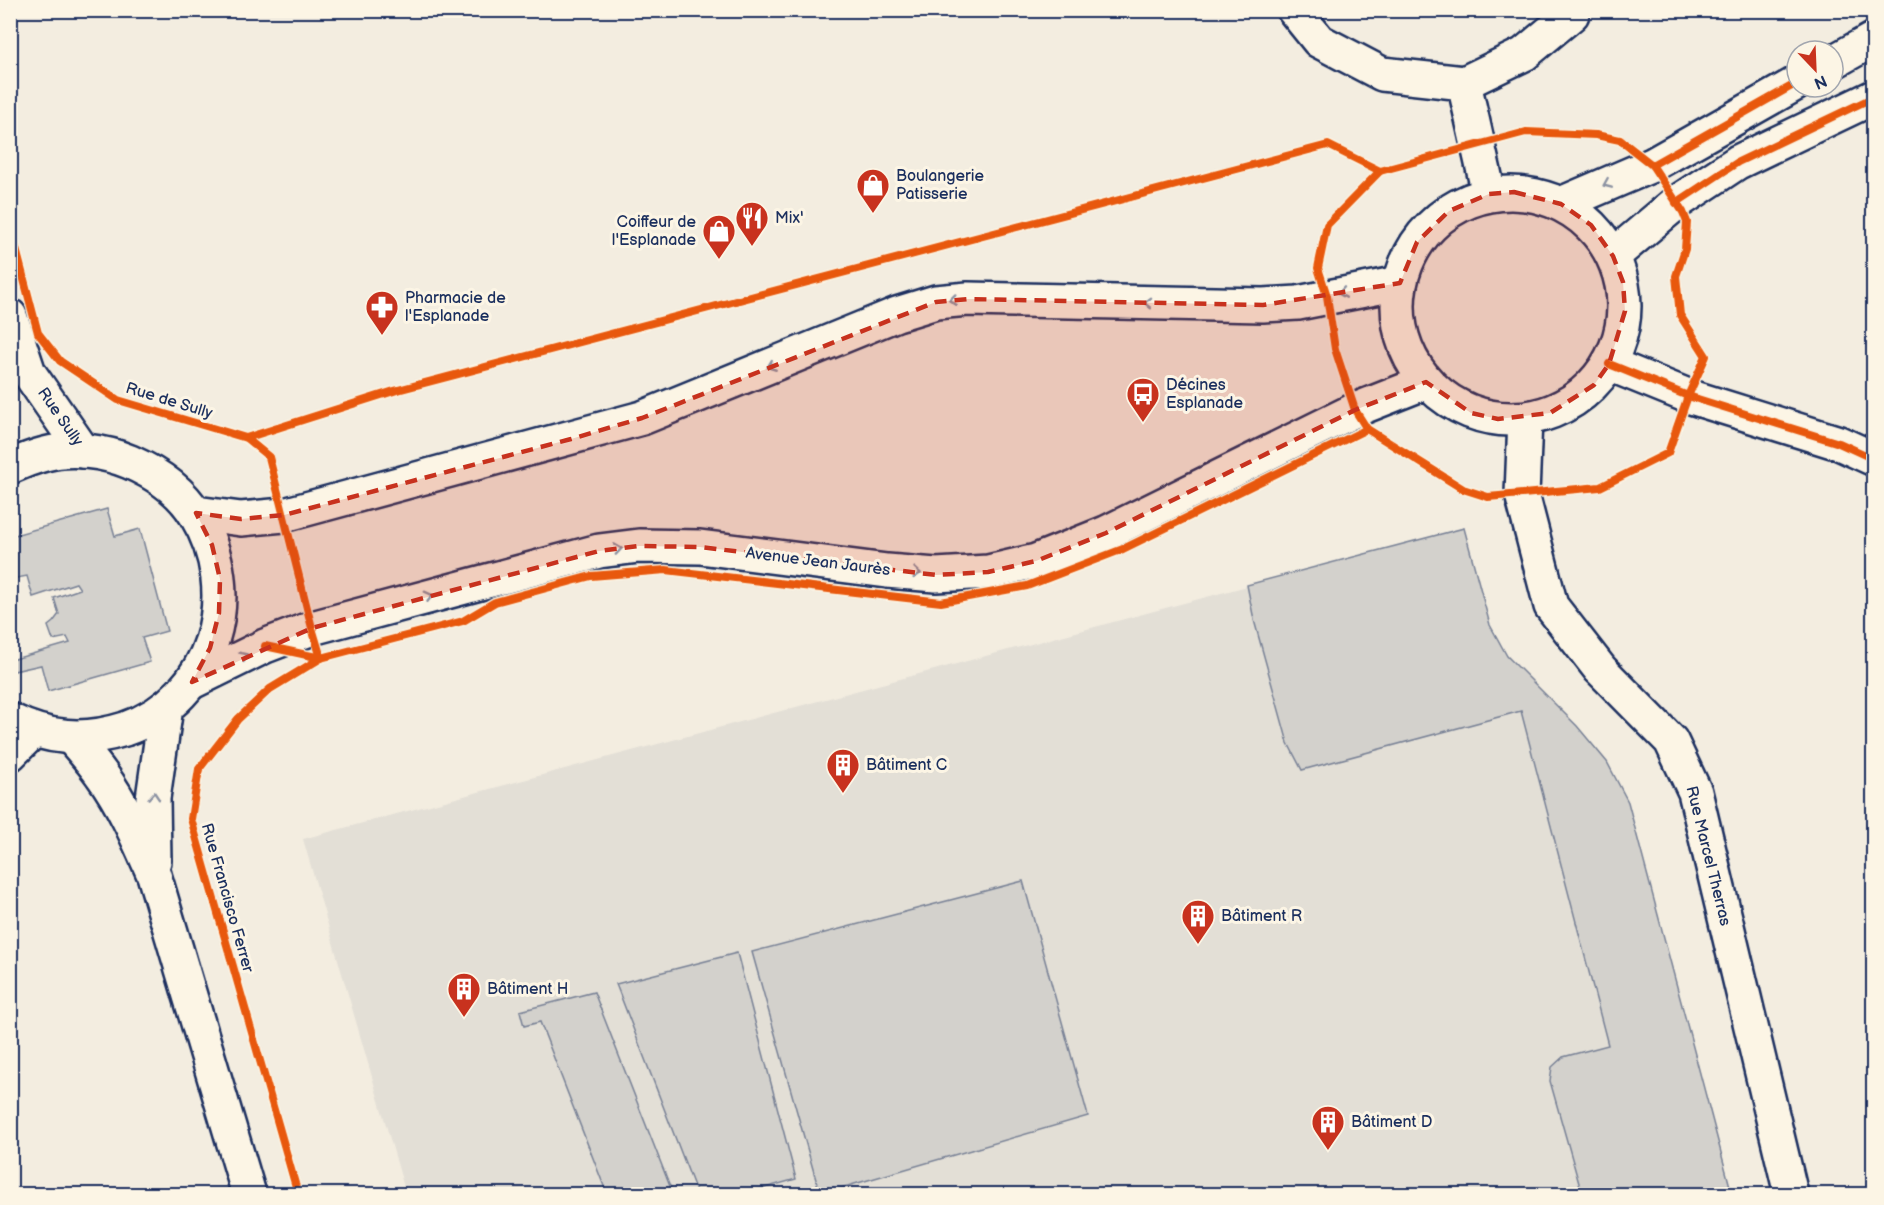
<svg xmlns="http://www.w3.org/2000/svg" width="1884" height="1205" font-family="'Balsamiq Sans',sans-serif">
<rect width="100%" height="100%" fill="#f3ede0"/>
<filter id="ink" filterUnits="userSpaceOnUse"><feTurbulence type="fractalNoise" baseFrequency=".0167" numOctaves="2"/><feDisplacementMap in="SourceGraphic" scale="12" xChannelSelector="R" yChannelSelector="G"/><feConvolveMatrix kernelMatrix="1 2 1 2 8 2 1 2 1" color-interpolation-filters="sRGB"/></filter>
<g filter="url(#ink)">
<polygon fill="#e3dfd6" points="1464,528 1490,625 1507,656 1577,726 1607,762 1628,802 1732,1194 406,1194 303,839"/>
<g fill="#d3d1cc" stroke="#778095" stroke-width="1.5">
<polygon points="107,509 115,536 140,529 167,631 142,638 150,662 48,691 41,665 14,671 11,660 70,643 67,637 53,640 48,626 53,622 59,614 54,598 80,589 76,583 33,597 27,576 11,579 11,566 14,565 11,554 11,536"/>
<polygon points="1464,528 1490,625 1507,656 1577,726 1607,762 1628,802 1732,1194 1582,1194 1550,1081 1552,1067 1563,1057 1608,1045 1521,711 1302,770 1288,743 1254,620 1247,585"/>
<polygon points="1023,881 1088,1116 820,1194 752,952"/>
<polygon points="737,953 796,1179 744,1194 697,1194 616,984"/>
<polygon points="594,992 673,1194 607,1194 540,1022 524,1026 520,1011"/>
</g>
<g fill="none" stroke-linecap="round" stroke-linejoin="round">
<defs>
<g id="street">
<polyline points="1294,10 1319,41 1382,74 1464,83 1489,194"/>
<polyline points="1464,83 1524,54 1572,14 1573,10"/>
<polyline points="10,316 29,373 83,451"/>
<polyline points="1609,364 1688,396 1839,443 1874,459"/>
<polyline points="1525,419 1522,494 1551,606 1600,669 1671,741 1695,792 1791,1194"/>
<path d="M72 738C82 750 93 762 102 775 124 805 139 841 154 875L249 1194"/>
<polyline points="154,861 153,798 166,707"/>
</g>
<g id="secondary">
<polyline points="1833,62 1874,39"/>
<circle cx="1511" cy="306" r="113"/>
<polyline points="1561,204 1652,165 1797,83"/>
<polyline points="1613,256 1676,203 1738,162 1874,97"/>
<path d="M10 467C21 462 33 457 45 454 71 447 104 451 130 462 155 473 181 490 196 515 244 593 215 698 125 729 84 742 48 739 10 720"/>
<polyline points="196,513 241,519 284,515 642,418 897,314 936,302 968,299 1263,305 1298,303 1400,283"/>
<polyline points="192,682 265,646 312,628 599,551 639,546 700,547 887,571 936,575 988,572 1036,561 1106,533 1355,410 1426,382"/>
<polyline points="10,754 33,731"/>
</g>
</defs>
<use href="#street" stroke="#1b2f5e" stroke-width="38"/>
<use href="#secondary" stroke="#1b2f5e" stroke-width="38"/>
<use href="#street" stroke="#fcf5e5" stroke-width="33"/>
<use href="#secondary" stroke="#fcf5e5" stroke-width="33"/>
<defs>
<g id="cycleway">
<polygon points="1526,132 1596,135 1620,140 1652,165 1683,212 1687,222 1685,249 1676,276 1680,315 1706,356 1688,396 1668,453 1600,487 1488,497 1463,489 1367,429 1355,410 1335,349 1327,296 1318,268 1327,225 1380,171"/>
<polyline points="1652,165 1797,83"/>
<polyline points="1676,203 1738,162 1874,97"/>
<polyline points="10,226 38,333 60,361 118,400 246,438 269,457 312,628 321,658"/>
<polyline points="1609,364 1688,396 1839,443 1874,459"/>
<polyline points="246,438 394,391 1328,145 1380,171"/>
<polyline points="265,646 321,658 463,621 495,602 591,576 666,570 941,602 1027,586 1123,549 1367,429"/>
<polyline points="298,1194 191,819 199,769 238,719 270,689 321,658"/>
</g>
</defs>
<use href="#cycleway" stroke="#fcf5e5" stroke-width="11"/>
<use href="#cycleway" stroke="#e8590c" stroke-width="8"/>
</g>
<defs><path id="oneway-chevron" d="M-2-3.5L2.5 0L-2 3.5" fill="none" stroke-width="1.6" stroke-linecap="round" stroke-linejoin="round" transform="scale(1.5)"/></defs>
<g stroke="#8c92a2">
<use href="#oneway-chevron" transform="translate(1607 184) rotate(157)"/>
<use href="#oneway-chevron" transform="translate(1342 293) rotate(170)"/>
<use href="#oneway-chevron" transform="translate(953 300) rotate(173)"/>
<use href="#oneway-chevron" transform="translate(1148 303) rotate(-179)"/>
<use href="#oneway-chevron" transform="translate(771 366) rotate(158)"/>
<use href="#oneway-chevron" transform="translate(618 549) rotate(-8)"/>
<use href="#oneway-chevron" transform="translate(917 573) rotate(5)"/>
<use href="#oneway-chevron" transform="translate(429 596) rotate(-15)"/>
<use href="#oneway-chevron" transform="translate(244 656) rotate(-26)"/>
<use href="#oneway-chevron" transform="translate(154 796) rotate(-86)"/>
</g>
</g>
<path fill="#c8321e" fill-opacity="0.2" stroke="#c8321e" stroke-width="4.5" stroke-dasharray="12 8" stroke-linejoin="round" d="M1514 192 1561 204 1591 225 1613 256 1623 282 1625 311 1609 364 1594 385 1550 413 1498 419 1471 413 1426 382 1355 410 1106 533 1036 561 988 572 936 575 700 547 639 546 599 551 312 628 192 682 210 648 219 613 220 579 212 545 196 513 241 519 284 515 571 439 642 418 936 302 968 299 1263 305 1400 283 1417 242 1449 211 1489 194Z"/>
<defs>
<symbol id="shop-pin" viewBox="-11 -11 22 30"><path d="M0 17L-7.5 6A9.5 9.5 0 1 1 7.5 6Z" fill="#c8321e" stroke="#fcf5e5"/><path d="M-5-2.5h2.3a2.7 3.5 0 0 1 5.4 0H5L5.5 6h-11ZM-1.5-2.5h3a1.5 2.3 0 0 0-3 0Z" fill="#fff"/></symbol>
<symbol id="restaurant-pin" viewBox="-11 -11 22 30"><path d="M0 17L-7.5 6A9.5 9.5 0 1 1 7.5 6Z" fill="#c8321e" stroke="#fcf5e5"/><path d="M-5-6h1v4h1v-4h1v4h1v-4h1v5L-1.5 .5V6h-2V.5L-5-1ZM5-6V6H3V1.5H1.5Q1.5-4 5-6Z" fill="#fff"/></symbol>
<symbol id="pharmacy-pin" viewBox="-11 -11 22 30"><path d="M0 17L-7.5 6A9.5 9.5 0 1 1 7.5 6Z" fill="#c8321e" stroke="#fcf5e5"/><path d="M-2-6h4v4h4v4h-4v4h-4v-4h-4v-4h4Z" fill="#fff"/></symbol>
<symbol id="bus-pin" viewBox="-11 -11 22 30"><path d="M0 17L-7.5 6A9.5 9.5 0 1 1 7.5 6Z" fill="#c8321e" stroke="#fcf5e5"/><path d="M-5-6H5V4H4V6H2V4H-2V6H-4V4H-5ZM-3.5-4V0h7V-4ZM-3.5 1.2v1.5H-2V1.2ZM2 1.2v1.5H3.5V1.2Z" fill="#fff"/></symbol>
<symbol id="building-pin" viewBox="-11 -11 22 30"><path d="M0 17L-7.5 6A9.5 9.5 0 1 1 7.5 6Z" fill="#c8321e" stroke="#fcf5e5"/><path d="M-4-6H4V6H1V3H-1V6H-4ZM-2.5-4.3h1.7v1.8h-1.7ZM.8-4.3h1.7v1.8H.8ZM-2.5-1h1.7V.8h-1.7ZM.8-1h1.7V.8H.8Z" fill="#fff"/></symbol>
</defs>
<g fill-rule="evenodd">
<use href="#shop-pin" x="854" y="166" width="38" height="52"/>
<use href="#restaurant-pin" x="733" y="199" width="38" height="52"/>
<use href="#shop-pin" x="700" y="212" width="38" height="52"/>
<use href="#pharmacy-pin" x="363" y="288" width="38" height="52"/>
<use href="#bus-pin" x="1124" y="375" width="38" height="52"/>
<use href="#building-pin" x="824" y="746" width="38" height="52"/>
<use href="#building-pin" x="1179" y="897" width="38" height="52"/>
<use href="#building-pin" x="445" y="970" width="38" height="52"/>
<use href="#building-pin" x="1309" y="1103" width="38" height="52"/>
</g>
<g text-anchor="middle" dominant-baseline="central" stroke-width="6" stroke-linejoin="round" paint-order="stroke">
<g font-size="16" fill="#1b2f5e" stroke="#fcf5e5" text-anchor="start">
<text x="896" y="176">Boulangerie<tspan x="896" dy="18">Patisserie</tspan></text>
<text x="775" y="218">Mix'</text>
<text x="696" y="222" text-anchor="end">Coiffeur de<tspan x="696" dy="18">l'Esplanade</tspan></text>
<text x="405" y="298">Pharmacie de<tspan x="405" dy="18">l'Esplanade</tspan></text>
<text x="1166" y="385">Décines<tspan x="1166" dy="18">Esplanade</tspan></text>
<text x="866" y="765">Bâtiment C</text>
<text x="1221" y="916">Bâtiment R</text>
<text x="487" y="989">Bâtiment H</text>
<text x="1351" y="1122">Bâtiment D</text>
</g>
<g font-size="16" fill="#1b2f5e" stroke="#fcf5e5">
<text transform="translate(169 401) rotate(17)">Rue de Sully</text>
<text transform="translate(60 417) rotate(55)">Rue Sully</text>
<text transform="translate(818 562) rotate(7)">Avenue Jean Jaurès</text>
<text transform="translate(1708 856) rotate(76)">Rue Marcel Therras</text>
<text transform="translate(227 898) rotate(74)">Rue Francisco Ferrer</text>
</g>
</g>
<rect width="1884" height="1205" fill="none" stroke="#fcf5e5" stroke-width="36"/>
<rect x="18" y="18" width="1848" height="1169" fill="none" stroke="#1b2f5e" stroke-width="2" filter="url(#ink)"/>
<g transform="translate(1815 69) rotate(157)"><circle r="28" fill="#fcf5e5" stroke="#a2a6af" stroke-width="1.5"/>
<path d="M0-4.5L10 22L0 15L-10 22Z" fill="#c8321e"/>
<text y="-9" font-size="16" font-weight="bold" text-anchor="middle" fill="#1b2f5e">N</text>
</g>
</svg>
